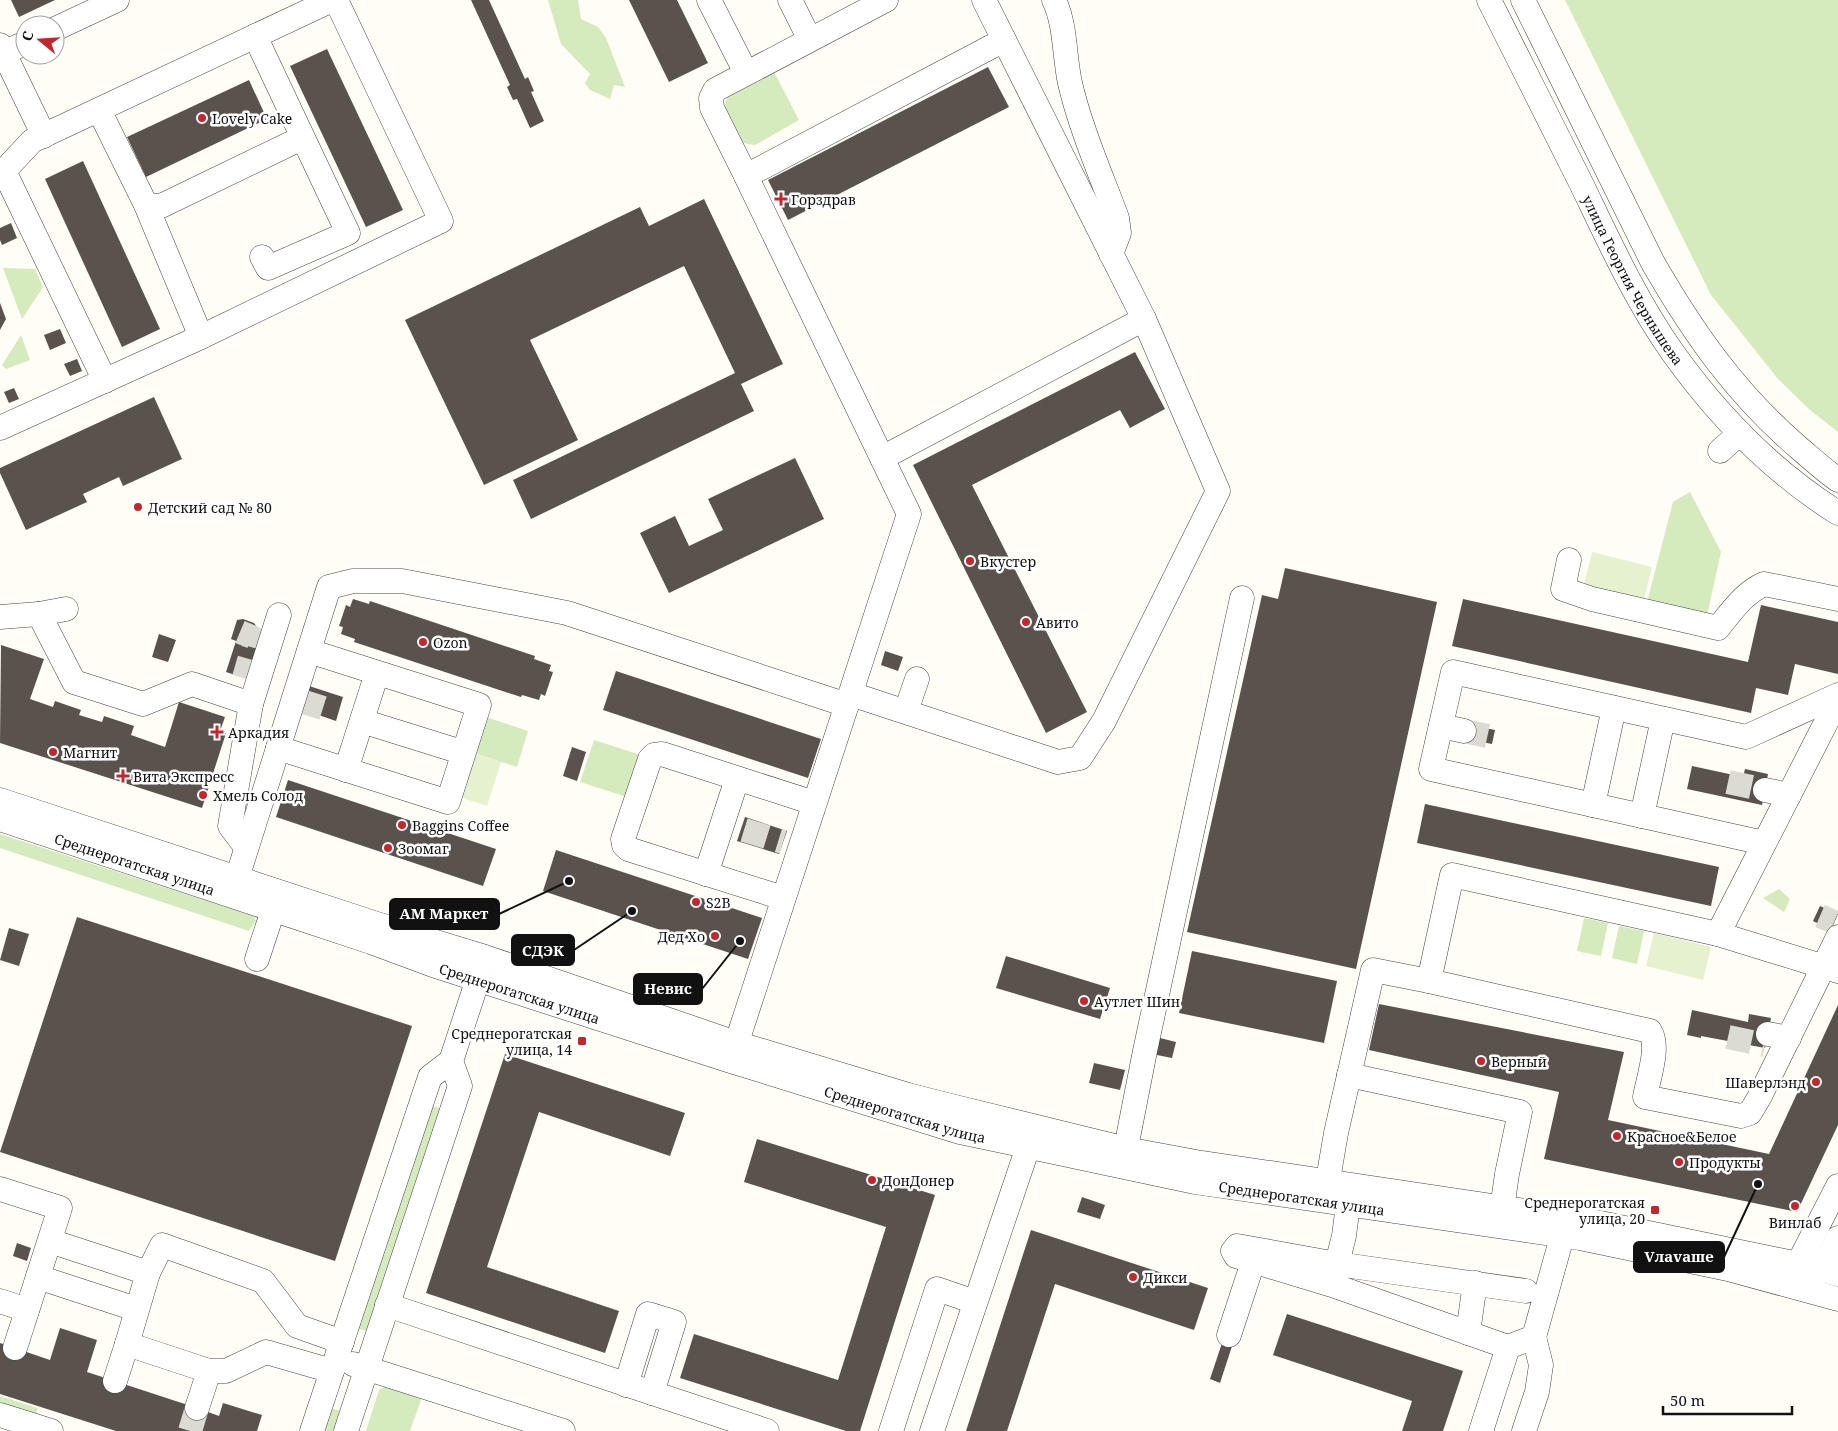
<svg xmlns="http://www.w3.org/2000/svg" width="1838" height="1431" font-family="'Noto Serif',serif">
<rect width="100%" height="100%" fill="#fffdf5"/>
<g fill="#d5ebbd">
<polygon points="548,0 578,0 581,19 598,27 606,38 625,87 614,85 610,99 590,90 585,83 590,74 561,44"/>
<polygon points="1565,0 1838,0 1838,432 1810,410 1778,379 1711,295"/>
<polygon points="774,72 799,120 755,145 747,144 740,141 724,108 726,100 730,95"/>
<polygon points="3,268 35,269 43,287 22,319"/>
<polygon points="21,335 30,360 6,369 2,365"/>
<polygon points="1690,492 1721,552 1706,620 1646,606 1673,502"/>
<polygon points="486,717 528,731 517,767 474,753"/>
<polygon points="594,740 644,756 630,798 580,782"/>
<polygon points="0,834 254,916 256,921 249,931 0,848"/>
<polygon points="1779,889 1790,899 1784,912 1763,898"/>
<polygon points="1584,918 1608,923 1601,956 1577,951"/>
<polygon points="1619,926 1644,931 1637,964 1612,958"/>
<polygon points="432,1106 440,1108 368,1331 359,1329"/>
<polygon points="388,1385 422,1397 410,1431 366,1431 379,1390"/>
<polygon points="0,1396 38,1408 33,1423 0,1412"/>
<polygon points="331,1408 340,1411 333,1431 324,1431"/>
</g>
<g fill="#e6f2cf">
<polygon points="1592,552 1652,567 1644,599 1584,585"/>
<polygon points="474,753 501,762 487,806 460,797"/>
<polygon points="1654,933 1711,947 1703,980 1646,966"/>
</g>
<g fill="#5a524d">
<polygon points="11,0 55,0 19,17"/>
<polygon points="471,0 489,0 525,79 528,77 534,91 531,92 544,121 530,128 517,99 513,100 507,87 510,85"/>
<polygon points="629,0 677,0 708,63 669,82"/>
<polygon points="327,49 403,210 366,227 290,66"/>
<polygon points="988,67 1009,107 788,220 768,180"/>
<polygon points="249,80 267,119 146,177 127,137"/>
<polygon points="83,161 160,329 122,347 45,179"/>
<polygon points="704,199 783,364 741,384 754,411 531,519 513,480 735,373 684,266 530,340 578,440 484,485 405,320 640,207 649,226"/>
<polygon points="11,223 17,238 2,245 0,240 0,228"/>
<polygon points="0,303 6,319 0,330"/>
<polygon points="60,329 66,343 50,350 44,335"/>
<polygon points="1135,352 1165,409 1130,428 1120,410 972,485 1087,712 1046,733 913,465"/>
<polygon points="77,359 82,371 70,376 64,364"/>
<polygon points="14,388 19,399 9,403 4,392"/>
<polygon points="154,397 182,459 123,486 119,477 83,494 87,502 26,530 0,473 0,468"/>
<polygon points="795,458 824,519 669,593 640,533 675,516 689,546 723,530 708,499"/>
<polygon points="1285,568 1437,602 1356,969 1187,932 1262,595 1278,599"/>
<polygon points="353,599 369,604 370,601 535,656 534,659 551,665 549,671 553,672 545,696 541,694 539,700 522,695 521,697 354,642 355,639 341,634 343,627 339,626 346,605 350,607"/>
<polygon points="1463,599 1748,662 1761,605 1838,622 1838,674 1795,664 1788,695 1756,688 1751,713 1452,646"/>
<polygon points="243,619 254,623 262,634 251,680 226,672 236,641 231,639 237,620"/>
<polygon points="159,634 176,640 168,662 152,657"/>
<polygon points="1,645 44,659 30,699 53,707 55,701 81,710 79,715 102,722 104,716 134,726 131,735 165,747 179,702 225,717 220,731 226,733 202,808 0,743"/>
<polygon points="885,651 903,657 898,671 881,665"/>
<polygon points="616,671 821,739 808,778 603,710"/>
<polygon points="306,685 343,697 336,721 298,708"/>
<polygon points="1465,724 1495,730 1492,744 1462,738"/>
<polygon points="572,747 586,752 577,781 563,776"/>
<polygon points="1692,766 1743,777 1745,769 1768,774 1762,805 1687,789"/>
<polygon points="288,780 496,849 483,886 276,817"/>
<polygon points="1425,804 1719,867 1711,906 1417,843"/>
<polygon points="745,817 787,831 779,854 737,841"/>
<polygon points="556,850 762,918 748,959 543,891"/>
<polygon points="1820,906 1838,914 1831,930 1813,921"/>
<polygon points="77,917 412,1026 335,1261 0,1152"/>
<polygon points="9,928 29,934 19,966 0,960"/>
<polygon points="1192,951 1337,981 1324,1043 1179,1013"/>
<polygon points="1006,956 1110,988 1100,1019 996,988"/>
<polygon points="1379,1004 1624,1052 1608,1120 1769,1154 1838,1005 1838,1125 1797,1212 1544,1159 1559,1092 1369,1050"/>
<polygon points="1692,1010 1748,1022 1749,1014 1771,1018 1765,1048 1701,1036 1701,1038 1687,1035"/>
<polygon points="1156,1037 1176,1042 1172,1058 1152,1054"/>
<polygon points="505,1054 685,1113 670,1156 539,1112 487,1267 619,1311 605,1353 426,1293"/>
<polygon points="1094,1063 1125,1070 1120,1090 1089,1083"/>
<polygon points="757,1139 935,1195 860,1431 846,1431 680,1378 694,1334 838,1380 886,1227 744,1182"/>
<polygon points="1082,1197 1105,1205 1100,1219 1077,1212"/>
<polygon points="1031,1230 1208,1288 1194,1330 1055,1284 1007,1431 966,1431"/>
<polygon points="17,1243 31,1248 27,1261 13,1256"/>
<polygon points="1287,1314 1463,1371 1443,1431 1402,1431 1412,1401 1273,1355"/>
<polygon points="60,1328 97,1340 87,1372 197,1408 219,1416 223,1403 262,1415 257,1431 116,1431 0,1394 0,1343 50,1360"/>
<polygon points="1225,1334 1235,1337 1220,1383 1210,1379"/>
</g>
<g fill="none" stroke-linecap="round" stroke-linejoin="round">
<g stroke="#dbdad3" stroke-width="24" stroke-dasharray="24 12" stroke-linecap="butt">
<polyline points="240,632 252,637 254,643 244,678"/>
<polyline points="301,701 323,708"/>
<polyline points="1464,731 1492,737"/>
<polyline points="1728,782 1765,790"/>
<polyline points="744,830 783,842"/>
<polyline points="1820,916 1834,922"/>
<polyline points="1728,1037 1765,1045"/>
<polyline points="190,1431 197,1408"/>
</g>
<defs>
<g id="minor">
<polyline points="709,0 740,61"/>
<polyline points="790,0 804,28"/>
<path d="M1054 0C1066 25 1064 56 1070 83 1080 127 1101 175 1117 218L1119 233 1111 254"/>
<path id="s1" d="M1489 0C1520 61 1550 122 1581 183 1609 241 1636 301 1673 353 1718 416 1773 472 1838 513"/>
<path d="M1523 0 1653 263C1694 334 1736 394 1799 448 1812 459 1824 470 1838 480"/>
<polyline points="55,29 117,0"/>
<polyline points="255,36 348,233 268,268 262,257"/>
<polyline points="0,45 44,136"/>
<polyline points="4,53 25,43"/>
<polyline points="99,110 146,205 161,206 302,138"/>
<polyline points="4,171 105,381"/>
<polyline points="0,173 4,171 32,141 332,0"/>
<polyline points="746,176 712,108 711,98 715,90 886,0"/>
<polyline points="146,205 201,337"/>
<polyline points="0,428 201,337 441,221 336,0"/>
<polyline points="1720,451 1740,433"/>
<polyline points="882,458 1144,319"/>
<path d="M1569 560 1563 589 1592 599 1718 628C1732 611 1744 593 1764 584L1838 599"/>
<polyline points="39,614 74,682 143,704 192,684 251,704"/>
<polyline points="0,617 39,614 66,609"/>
<polyline points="851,694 1058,762 1080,758 1104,721 1218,491 1144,319 984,0"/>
<polyline points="906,711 917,679"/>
<polyline points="362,721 455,750"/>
<polyline points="1441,726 1464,731"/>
<polyline points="278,748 448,802 479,705 309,651"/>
<polyline points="346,770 377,673"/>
<polyline points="1765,790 1789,795"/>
<polyline points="0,800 377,924 485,957 736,1043 908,1095 951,1106 1126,1149 1196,1162 1586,1220 1798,1264 1838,1274"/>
<polyline points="1593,805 1614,708"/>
<polyline points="1642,816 1663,719"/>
<path id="s2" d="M0 819 371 942 433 965 731 1061 960 1132 1195 1182 1580 1238 1728 1269 1838 1299"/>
<polyline points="1764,843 1431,769 1453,672 1746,737 1838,695"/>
<polyline points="246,847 230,826 251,704 279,615"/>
<polyline points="706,874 737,779"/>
<polyline points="232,894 329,587 353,581 402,581 567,613 847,705"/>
<polyline points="783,898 628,849 624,845 623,839 650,759 654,755 662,754 814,803"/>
<polyline points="1718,934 1838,699"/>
<polyline points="257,959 278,895"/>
<path d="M1429 981 1650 1031C1660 1047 1648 1079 1645 1097L1741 1116 1750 1113 1760 1096 1838 937"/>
<polyline points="1768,1034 1789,1038"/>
<polyline points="732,1057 909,514 746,176 1004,40"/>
<polyline points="1349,1075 1520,1112 1507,1174 1500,1223"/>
<polyline points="1123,1163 1145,1051 1242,598"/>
<polyline points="0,1189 60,1208 15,1348"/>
<polyline points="1325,1197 1336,1133 1373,970 1429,981 1452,875 1718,934 1838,971"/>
<polyline points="50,1241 148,1273"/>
<polyline points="38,1277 136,1309"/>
<polyline points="1801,1278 1798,1264 1838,1186"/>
<polyline points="1333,1279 1344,1236 1350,1189"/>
<polyline points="1811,1281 1821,1270 1838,1238"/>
<polyline points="1526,1291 1337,1264 1237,1246 1233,1251 1236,1256 1332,1285 1508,1347 1534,1337 1567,1219"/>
<polyline points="0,1301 27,1310"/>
<polyline points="387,1305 767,1431"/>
<polyline points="1468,1333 1475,1283"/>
<polyline points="1229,1335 1253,1262"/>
<polyline points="353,1364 563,1431"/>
<polyline points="332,1371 266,1352 226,1371 209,1371 127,1344 148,1273 162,1245 263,1281 297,1326 342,1342"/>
<polyline points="115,1381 127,1344"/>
<polyline points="626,1385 648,1314 674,1322 652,1393"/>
<polyline points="197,1408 209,1371"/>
<polyline points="0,1415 51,1431"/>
<polyline points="312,1431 430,1077 451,1061 478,979"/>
<polyline points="346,1431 460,1086 451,1061"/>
<polyline points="891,1431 937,1289 975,1302"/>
<polyline points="932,1431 1028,1147"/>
<polyline points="1481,1431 1508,1347"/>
<polyline points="1524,1431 1537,1392 1541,1365 1534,1337"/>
</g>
</defs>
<use href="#minor" stroke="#444" stroke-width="25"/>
<use href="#minor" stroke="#fff" stroke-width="24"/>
</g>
<g fill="#c4262e" stroke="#fff" stroke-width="2">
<circle cx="202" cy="118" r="5"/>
<path d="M778.5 191.5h5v5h5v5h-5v5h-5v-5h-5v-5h5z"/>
<circle cx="138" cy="507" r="5"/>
<circle cx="970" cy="561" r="5"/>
<circle cx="1026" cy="622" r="5"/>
<circle cx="423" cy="642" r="5"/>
<path d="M214.5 724.5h5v5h5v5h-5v5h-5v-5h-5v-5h5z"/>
<circle cx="53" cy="752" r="5"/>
<path d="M120.5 768.5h5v5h5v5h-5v5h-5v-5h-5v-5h5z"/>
<circle cx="203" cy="795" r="5"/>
<circle cx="402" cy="825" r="5"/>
<circle cx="388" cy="848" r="5"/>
<circle cx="696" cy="902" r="5"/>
<circle cx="715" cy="936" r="5"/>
<circle cx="1084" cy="1001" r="5"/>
<rect x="577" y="1036" width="10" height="10" rx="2.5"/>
<circle cx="1481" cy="1061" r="5"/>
<circle cx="1816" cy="1082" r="5"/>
<circle cx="1617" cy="1136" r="5"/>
<circle cx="1679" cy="1162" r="5"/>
<circle cx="872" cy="1180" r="5"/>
<circle cx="1795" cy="1206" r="5"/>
<rect x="1650" y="1205" width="10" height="10" rx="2.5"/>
<circle cx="1133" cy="1277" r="5"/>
</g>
<g text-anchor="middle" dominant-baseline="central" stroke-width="5" stroke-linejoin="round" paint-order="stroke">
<g font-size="14" fill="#111" stroke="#fff" text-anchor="start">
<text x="212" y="118">Lovely Cake</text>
<text x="791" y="199">Горздрав</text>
<text x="148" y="507">Детский сад № 80</text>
<text x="980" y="561">Вкустер</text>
<text x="1036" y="622">Авито</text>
<text x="433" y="642">Ozon</text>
<text x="228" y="732">Аркадия</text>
<text x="63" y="752">Магнит</text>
<text x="133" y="776">Вита Экспресс</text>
<text x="213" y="795">Хмель Солод</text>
<text x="412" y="825">Baggins Coffee</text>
<text x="398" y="848">Зоомаг</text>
<text x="706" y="902">S2B</text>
<text x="705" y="936" text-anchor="end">Дед Хо</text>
<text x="1094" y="1001">Аутлет Шин</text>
<text x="572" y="1033" text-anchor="end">Среднерогатская<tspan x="572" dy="16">улица, 14</tspan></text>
<text x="1491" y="1061">Верный</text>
<text x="1806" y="1082" text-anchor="end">Шаверлэнд</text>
<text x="1627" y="1136">Красное&amp;Белое</text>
<text x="1689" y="1162">Продукты</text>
<text x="882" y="1180">ДонДонер</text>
<text x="1645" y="1202" text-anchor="end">Среднерогатская<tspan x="1645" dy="16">улица, 20</tspan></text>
<text x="1795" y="1222" text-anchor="middle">Винлаб</text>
<text x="1143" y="1277">Дикси</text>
</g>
<g font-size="14" fill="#111" stroke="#fff">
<text stroke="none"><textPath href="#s1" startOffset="315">улица Георгия Чернышева</textPath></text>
<text stroke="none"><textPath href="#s2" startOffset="142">Среднерогатская улица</textPath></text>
<text stroke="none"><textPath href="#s2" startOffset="548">Среднерогатская улица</textPath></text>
<text stroke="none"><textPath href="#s2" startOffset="952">Среднерогатская улица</textPath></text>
<text stroke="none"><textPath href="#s2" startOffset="1358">Среднерогатская улица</textPath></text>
</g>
</g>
<path fill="none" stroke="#111" stroke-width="2" d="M569 881L499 914M632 911L574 950M740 941L702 989M1758 1184L1724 1257"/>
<g fill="#111" stroke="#fff" stroke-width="2">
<circle cx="569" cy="881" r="5"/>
<circle cx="632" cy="911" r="5"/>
<circle cx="740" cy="941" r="5"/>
<circle cx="1758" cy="1184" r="5"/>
</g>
<g fill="#111" stroke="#111" stroke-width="2">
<rect x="390" y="899" width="109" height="30" rx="5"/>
<rect x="512" y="935" width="62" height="30" rx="5"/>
<rect x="634" y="974" width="68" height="30" rx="5"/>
<rect x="1634" y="1242" width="90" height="30" rx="5"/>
</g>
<g font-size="15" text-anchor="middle" font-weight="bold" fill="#fff">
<text x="444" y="919">АМ Маркет</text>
<text x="543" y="956">СДЭК</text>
<text x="668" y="994">Невис</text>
<text x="1679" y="1262">Vлаvаше</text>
</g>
<g transform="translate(40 40) rotate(288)"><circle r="24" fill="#ffffff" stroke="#a0a0a0"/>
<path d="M0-4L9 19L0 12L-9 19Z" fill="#c4262e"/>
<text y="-8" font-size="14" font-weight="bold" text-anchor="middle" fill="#111111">С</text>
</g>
<path d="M1663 1406v8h129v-8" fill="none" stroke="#111111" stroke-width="2.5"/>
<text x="1670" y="1406" font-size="15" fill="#111111" stroke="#ffffff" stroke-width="4" paint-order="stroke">50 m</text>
</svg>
